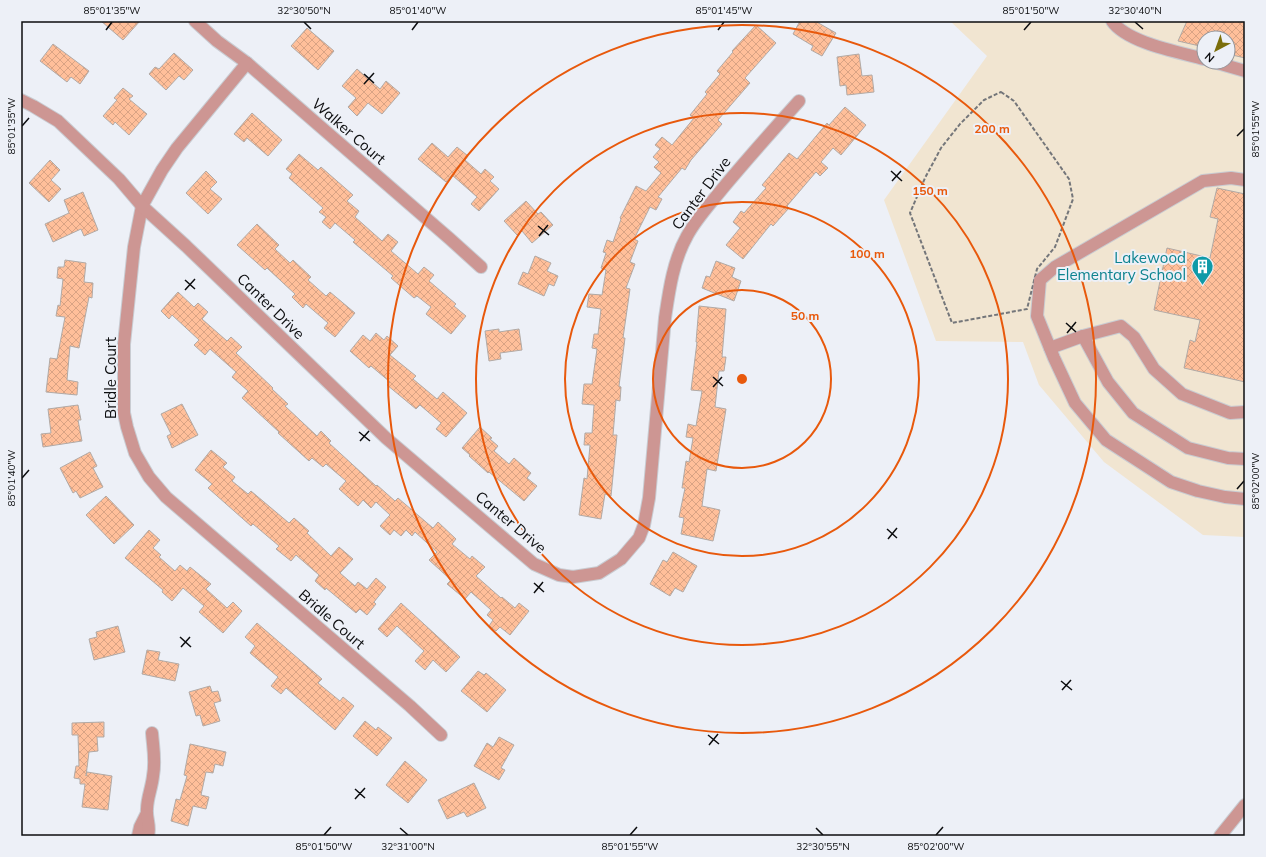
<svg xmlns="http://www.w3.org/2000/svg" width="1266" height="857" font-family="Mulish,sans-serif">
<defs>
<pattern id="building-cross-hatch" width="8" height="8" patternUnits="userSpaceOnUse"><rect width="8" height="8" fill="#ffbf9a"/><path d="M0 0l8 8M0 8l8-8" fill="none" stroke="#d9a384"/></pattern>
</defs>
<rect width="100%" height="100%" fill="#edf0f7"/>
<path fill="#f1e5d1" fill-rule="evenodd" d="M950 21H1245V537L1203 535 1104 462 1039 385 1023 342 936 341 884 200 987 56ZM1204 38H1228V62H1204Z"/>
<g fill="url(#building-cross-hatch)" stroke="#b1aaa6">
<polygon points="101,21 140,21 123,40"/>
<polygon points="800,21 815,21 836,33 822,56 811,50 813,46 793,34"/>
<polygon points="1187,21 1245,21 1245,58 1228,54 1228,38 1204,38 1204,47 1178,41"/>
<polygon points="756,25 776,43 745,78 750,83 718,120 722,124 691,160 685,170 682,168 658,197 662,199 656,210 650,207 634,239 638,241 630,262 635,264 626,288 630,289 623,338 625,338 619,386 621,387 620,401 616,400 613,435 617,435 611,496 605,494 601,519 579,515 584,478 587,479 590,445 584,445 585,433 592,433 594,405 582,404 584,384 592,384 597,349 592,348 594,334 598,334 601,309 587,307 589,294 602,295 606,270 601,268 606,253 603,252 607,240 613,242 621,219 620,218 636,186 646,191 661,173 654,167 659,162 653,157 660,149 655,145 662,137 672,145 694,118 690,115 707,94 705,92 720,74 717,71 733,52 732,51"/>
<polygon points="307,28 334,51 318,70 291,46"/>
<polygon points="53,44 89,71 80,84 71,77 67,82 40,61"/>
<polygon points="174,53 193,70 184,80 179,76 166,90 149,74 155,67 159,69"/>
<polygon points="859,54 862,76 872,75 874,92 847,95 846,85 840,86 837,57"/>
<polygon points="357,69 380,89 386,81 400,93 382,114 368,103 357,116 348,107 356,98 342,86"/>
<polygon points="123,88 133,96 129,99 147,114 129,135 115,122 113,125 103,116 117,100 114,98"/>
<polygon points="845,107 866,125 841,155 833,148 821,162 828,168 820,176 816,172 787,206 789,208 773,226 771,224 743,259 726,245 740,228 733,222 741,211 744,213 766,188 762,185 789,153 797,159 827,123 829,125"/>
<polygon points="252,113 282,140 268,156 247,138 244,142 234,134"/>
<polygon points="432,143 448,157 457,147 468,156 465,160 481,174 485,169 494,177 490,181 499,189 479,211 471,204 477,197 452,175 446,182 418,159"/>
<polygon points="299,154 318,170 321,167 353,195 347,201 359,211 355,217 382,241 388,234 398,242 391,251 418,274 424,267 434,275 429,281 456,304 454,306 466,316 451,334 426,314 431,307 417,296 414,298 391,278 393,276 353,242 355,240 335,223 330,229 322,222 326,217 319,212 323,208 289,178 292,174 286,169"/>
<polygon points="50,160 60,170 51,180 61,189 49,202 29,183"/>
<polygon points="206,171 217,182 210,189 222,199 208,214 186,193"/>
<polygon points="1217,188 1245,194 1245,382 1184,368 1190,340 1195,342 1200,320 1154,310 1167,248 1210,258 1218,219 1210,217"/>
<polygon points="83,192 98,230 84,236 81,229 53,242 45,224 69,213 64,200"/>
<polygon points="526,201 538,214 541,212 553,225 532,243 522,231 517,235 504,221"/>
<polygon points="257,224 279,245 275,249 290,263 293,260 311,277 308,280 326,296 330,292 355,313 335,337 324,328 328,323 306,304 303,308 292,297 295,294 267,268 265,270 237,245"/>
<polygon points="535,256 551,263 547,271 558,276 554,286 549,284 544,296 518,284 523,272 528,274"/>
<polygon points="65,260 86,263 84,282 93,283 92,298 89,297 79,348 70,346 67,380 78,382 77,395 46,392 50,358 57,359 65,317 56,316 58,305 60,306 63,279 57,278 58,267 64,267"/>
<polygon points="716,261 735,268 732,277 741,281 734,301 702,288 706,276 710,277"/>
<polygon points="178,292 194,307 198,303 208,312 202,319 227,341 231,337 242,347 236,353 273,388 272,389 288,404 285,406 317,436 321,431 331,441 329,443 376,486 377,485 395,501 398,498 433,528 438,522 456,539 452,544 470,559 472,556 485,567 476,576 501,598 502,597 515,608 519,603 529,611 510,635 500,627 496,631 489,626 493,620 487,615 491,610 471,592 465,599 447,584 451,580 429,560 437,552 415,532 412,536 406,530 401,536 394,530 390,535 380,526 390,515 376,502 371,508 363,500 358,506 339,489 346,481 326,464 323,467 312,458 309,461 278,433 279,432 242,398 248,391 232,377 236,372 210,349 205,355 194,345 199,340 172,315 169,319 161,311"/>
<polygon points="699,306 726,309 722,357 726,357 724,371 719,371 715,407 726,409 716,471 707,469 702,506 720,510 713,541 681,534 684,518 679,517 685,488 682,488 686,461 689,462 693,438 686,437 688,424 696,426 702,391 691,390 697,342 696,342"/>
<polygon points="499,329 499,332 519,329 522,350 500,353 501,359 489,361 485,331"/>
<polygon points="376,333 384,340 387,336 398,346 390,355 416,376 413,379 437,399 443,392 467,413 446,437 436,429 441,423 420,405 416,409 387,385 390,382 371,366 369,368 350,351 363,335 370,341"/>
<polygon points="182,404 198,435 172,448 167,436 171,434 161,414"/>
<polygon points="78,405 81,420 78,420 82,441 43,447 41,434 51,433 48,409"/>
<polygon points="480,427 492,438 490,439 498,446 494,451 509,464 514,458 531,473 527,478 537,486 524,501 489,472 488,473 469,456 470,455 462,448"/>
<polygon points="211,450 227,463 223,467 235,477 232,481 248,494 251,491 289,523 294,518 309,531 307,533 331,556 339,547 353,559 340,573 355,586 358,582 367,589 376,578 386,587 374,602 376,604 367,615 360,609 356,613 326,588 325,590 315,581 319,575 296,555 291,561 276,549 279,546 253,524 251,526 208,488 212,484 195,470"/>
<polygon points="90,452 97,466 93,468 103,487 80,498 76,491 73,493 60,468"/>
<polygon points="106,496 134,525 114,544 86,515"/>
<polygon points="149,530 160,540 153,548 161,555 159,557 175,571 180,565 187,571 190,567 211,584 206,589 227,608 233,602 242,611 223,633 199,612 204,606 183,588 172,601 162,592 163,590 125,558"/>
<polygon points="673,552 697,566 683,592 675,588 670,596 650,584 663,560 667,562"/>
<polygon points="401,603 460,657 446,672 433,660 425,670 415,661 424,651 397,626 387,637 378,629"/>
<polygon points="257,623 322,679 318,683 340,701 343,697 354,706 335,730 286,688 281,694 271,686 278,677 250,653 255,646 245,637"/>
<polygon points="118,626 125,652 94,660 89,639 97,637 96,632"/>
<polygon points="147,650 160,652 158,660 179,664 175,681 142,674"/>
<polygon points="478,671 484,675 486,673 506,690 487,712 461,691"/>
<polygon points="210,686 212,692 218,691 221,701 214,703 220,721 203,726 200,715 196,716 189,692"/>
<polygon points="365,721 376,730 378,727 392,738 377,756 353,736"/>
<polygon points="104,722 104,737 97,737 98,751 89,752 86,776 87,772 112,776 108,810 82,807 85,784 80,784 80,779 74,778 76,766 79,766 78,735 72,735 72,723"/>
<polygon points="499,737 514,745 501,768 505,770 499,780 474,766 487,743 493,747"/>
<polygon points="190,744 226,752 223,766 215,764 213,773 206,772 201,795 209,797 206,809 193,806 188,826 171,821 176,799 180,800 187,776 184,775"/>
<polygon points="405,761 427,780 408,803 386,785"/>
<polygon points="474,783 486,808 467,817 464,812 447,819 438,800"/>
</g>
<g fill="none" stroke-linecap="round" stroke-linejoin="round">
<defs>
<g id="minor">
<polyline points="195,21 217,41 247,63 450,239 481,267"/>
<path d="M1112 21C1127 43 1179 52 1204 59"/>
<polyline points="1214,62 1245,71"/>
<polyline points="247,63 177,148 162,170 142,206 134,247 124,344 124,413 127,427 135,453 149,477 166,497 410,706 441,735"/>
<path d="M21 100 33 106 58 121 119 179 142 206 186 246 386 438 534 564 559 575 573 577 599 573 621 559 639 538 644 525 649 498 665 318C669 291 673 261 687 236 696 219 711 203 723 188 748 158 773 130 799 101"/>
<polyline points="1245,180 1231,178 1203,181 1055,267 1040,280 1037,316 1054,358 1075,403 1106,440 1171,482 1198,491 1225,497 1245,499"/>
<polyline points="1083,336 1108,382 1133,413 1188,448 1228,458 1245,459"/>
<polyline points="1050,348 1083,336 1121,326 1134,337 1154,369 1182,394 1230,413 1245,412"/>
<polyline points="138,836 140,827 146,815"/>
<path d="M148 836C151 826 146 819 147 809 147 798 152 787 153 776 156 761 153 747 152 733"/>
<polyline points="1220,836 1245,805"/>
</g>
</defs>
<use href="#minor" stroke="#c9ccd2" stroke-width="14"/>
<polygon stroke="#74767a" stroke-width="2" stroke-dasharray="4 2" stroke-linecap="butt" points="1001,92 1014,101 1069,179 1073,199 1055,247 1037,269 1027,309 952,323 910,213 925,178 941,148 960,124 984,100"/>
<use href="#minor" stroke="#cd9693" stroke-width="12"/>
</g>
<path fill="none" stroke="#0c0d0f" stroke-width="1.5" d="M304 22 311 29M1135 22 1143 29M106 30 112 22M412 30 418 22M718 30 724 22M1024 30 1031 22M364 74 374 83M364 84 374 73M22 126 29 118M1237 136 1244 129M891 171 902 181M892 181 901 171M538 226 549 235M539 236 548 225M185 280 195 289M185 290 195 279M1066 323 1076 332M1067 333 1076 322M713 377 723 386M713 387 722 377M359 432 370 441M360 441 369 431M22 478 29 470M1237 489 1244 481M887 529 897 538M888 539 897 528M534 583 544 592M534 593 543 582M180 637 191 647M181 647 190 637M1061 681 1072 690M1062 690 1071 680M708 735 719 744M709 745 718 734M355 789 365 798M355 799 365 788M400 828 408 835M816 828 823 835M324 835 331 827M630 835 637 827M936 835 943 827"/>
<g fill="none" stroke="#e8590c" stroke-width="2">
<circle cx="742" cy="379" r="89"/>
<circle cx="742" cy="379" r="177"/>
<circle cx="742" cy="379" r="266"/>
<circle cx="742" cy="379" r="354"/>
</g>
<defs>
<symbol id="building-pin" viewBox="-11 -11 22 30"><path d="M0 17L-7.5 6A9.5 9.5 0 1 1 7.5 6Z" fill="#0f9aa8" stroke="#edf0f7"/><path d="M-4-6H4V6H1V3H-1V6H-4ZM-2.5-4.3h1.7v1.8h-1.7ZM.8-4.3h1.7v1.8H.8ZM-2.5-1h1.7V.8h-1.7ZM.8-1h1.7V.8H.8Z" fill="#fff"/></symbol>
</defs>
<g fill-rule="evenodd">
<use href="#building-pin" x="1190" y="254" width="25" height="34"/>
</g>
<g text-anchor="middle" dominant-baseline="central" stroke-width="4" stroke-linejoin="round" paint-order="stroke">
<g font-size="15" fill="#0c0d0f" stroke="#edf0f7">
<text transform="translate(349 131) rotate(41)">Walker Court</text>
<text transform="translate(701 193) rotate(-53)">Canter Drive</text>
<text transform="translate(271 306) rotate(44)">Canter Drive</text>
<text transform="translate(110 378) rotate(-90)">Bridle Court</text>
<text transform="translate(511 522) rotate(40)">Canter Drive</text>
<text transform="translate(332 619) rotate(41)">Bridle Court</text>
</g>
<g font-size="15" fill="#0d838f" stroke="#edf0f7" text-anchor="end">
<text x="1186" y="257">Lakewood<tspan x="1186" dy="17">Elementary School</tspan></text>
</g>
</g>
<circle cx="742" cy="379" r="6" fill="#e8590c" stroke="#edf0f7" stroke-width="2"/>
<g font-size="12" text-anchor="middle" font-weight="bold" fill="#e8590c" stroke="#edf0f7" stroke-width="4" stroke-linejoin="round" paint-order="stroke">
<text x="992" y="133">200 m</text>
<text x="930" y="195">150 m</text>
<text x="867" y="258">100 m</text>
<text x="805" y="320">50 m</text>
</g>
<rect width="1266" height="857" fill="none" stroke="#edf0f7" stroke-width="44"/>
<g transform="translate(1216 50) rotate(221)"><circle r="19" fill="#edf0f7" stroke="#93959a"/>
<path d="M0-3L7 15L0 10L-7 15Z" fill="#7b6e0a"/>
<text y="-6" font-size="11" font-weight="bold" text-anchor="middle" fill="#0c0d0f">N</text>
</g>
<rect x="22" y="22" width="1222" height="813" fill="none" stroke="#0c0d0f" stroke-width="1.5"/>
<g font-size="10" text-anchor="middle" fill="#0c0d0f">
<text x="112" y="14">85°01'35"W</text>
<text x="304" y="14">32°30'50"N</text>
<text x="418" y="14">85°01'40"W</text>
<text x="724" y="14">85°01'45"W</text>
<text x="1031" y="14">85°01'50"W</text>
<text x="1135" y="14">32°30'40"N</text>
<text transform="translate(11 126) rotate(-90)" y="4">85°01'35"W</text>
<text transform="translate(1255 129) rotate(-90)" y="4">85°01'55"W</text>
<text transform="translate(11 478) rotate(-90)" y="4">85°01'40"W</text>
<text transform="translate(1255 481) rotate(-90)" y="4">85°02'00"W</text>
<text x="324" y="850">85°01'50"W</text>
<text x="408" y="850">32°31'00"N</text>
<text x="630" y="850">85°01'55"W</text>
<text x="823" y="850">32°30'55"N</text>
<text x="936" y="850">85°02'00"W</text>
</g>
</svg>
